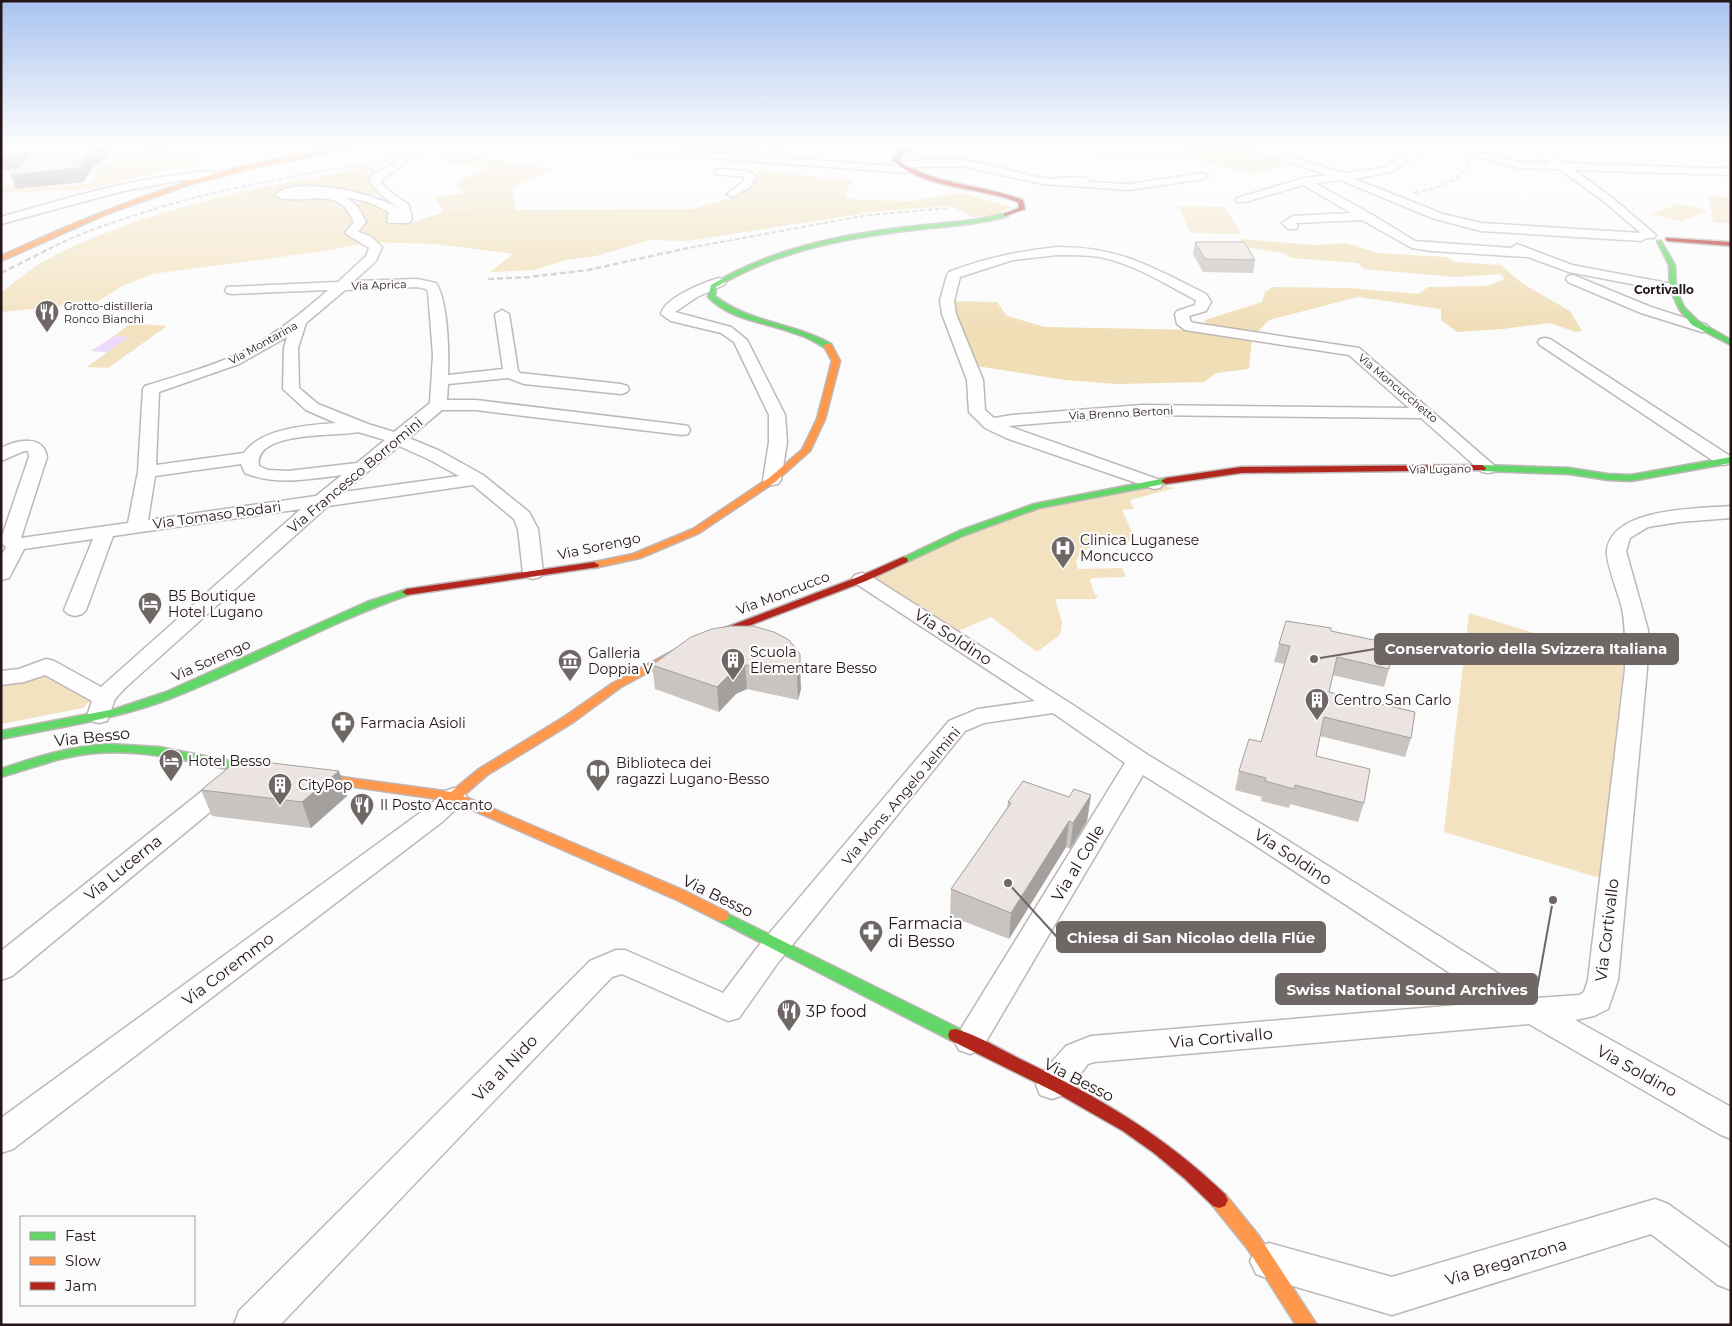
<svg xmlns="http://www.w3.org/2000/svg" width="1732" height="1326" font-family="Montserrat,sans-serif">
<rect width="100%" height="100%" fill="#fbfbfb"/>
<g fill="#f3e2c0">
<polygon points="148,145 293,145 277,145 230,153 216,151 193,156 200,162 92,189 1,193 1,186 17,185 14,190 89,184 102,165 111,164 120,149 143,148"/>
<path d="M239 192 250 195 282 194 343 199 369 242 325 251 152 274 122 286 97 302 1 312V293C14 283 27 271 41 263 101 229 173 209 239 192Z"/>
<polygon points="465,193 477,208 444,212 434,197"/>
<polygon points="1708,195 1731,198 1731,224 1713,222"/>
<polygon points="1678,204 1706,210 1707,212 1681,221 1651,214"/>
<polygon points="1178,206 1225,207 1241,234 1191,233"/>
<polygon points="131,323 167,326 108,368 87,367 128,337 114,336"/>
<path d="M1154 484 1175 488 1130 500 1134 509 1122 510 1136 541C1115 541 1097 541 1079 554L1076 562 1078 569 1122 568 1126 577 1092 578 1090 580 1095 595 1098 596 1096 599H1055L1062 622 1060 635 1037 652 991 617 949 635 862 579 1037 506Z"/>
<polygon points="1469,613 1624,661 1600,878 1444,832"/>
<polygon points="40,671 90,701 83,708 1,724 1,682"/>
</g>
<g fill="#f0deb7">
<polygon points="673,145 808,145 760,159 659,152"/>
<polygon points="1191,145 1260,145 1253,148 1283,161 1288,166 1250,174 1186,158 1133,160 1103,158 1087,153 1096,148 1153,151"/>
<polygon points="462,152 477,157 552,169 512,188 515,210 693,209 736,196 758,178 759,170 852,181 844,197 862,200 913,201 960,193 1012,207 994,215 973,217 951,206 880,211 687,241 650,240 596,256 566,260 534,270 490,272 513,254 437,244 369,242 351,233 361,217 358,203 372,201 391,212 390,225 409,223 444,212 477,208 465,193 457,186 458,181 486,169 484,167 447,162 439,155"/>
<polygon points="373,164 376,177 385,193 364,196 250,195 239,192 364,168 365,165"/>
<polygon points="1240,239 1315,245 1347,243 1378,253 1447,257 1454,262 1501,265 1523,284 1570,311 1582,331 1576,332 1550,323 1502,329 1457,332 1441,320 1441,309 1358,297 1269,320 1252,338 1249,369 1216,373 1204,382 1117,384 1065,380 970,365 947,301 997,302 1007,316 1045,327 1199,330 1205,324 1205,320 1262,302 1265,292 1273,287 1350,288 1418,294 1428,287 1487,286 1504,279 1500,274 1455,277 1364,269 1358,263 1291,258 1283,253 1240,246"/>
</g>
<polygon fill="#ecd9fd" points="114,336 129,337 107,352 91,351"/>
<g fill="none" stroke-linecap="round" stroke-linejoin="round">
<defs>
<g id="street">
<path d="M144 145H169C164 150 149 150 144 145Z"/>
<path d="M388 145H398L395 153 404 158 405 164 380 181 389 191 409 205 412 219 409 223H389L387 221 389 212 368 202 346 197 358 207 366 222 358 232 370 236 382 247 376 261 354 281 417 279 436 283C448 301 449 352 448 375L503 369 495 314 502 310 509 314 518 371 520 373 621 384 627 386 629 389 627 392 621 394 524 384 508 378 448 384 447 400H476L682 425 688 426 690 430 688 434 682 435 476 410H442L409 438 440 451 483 475 529 512 538 529 543 573 540 577 533 579 526 577 523 573 518 529 514 519 473 485 328 506 125 688 115 699 107 721 99 723 91 721 87 716 92 701 45 675 24 682 1 685V671L19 669 46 659 54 661 101 687 301 509 113 536 86 610 82 614 75 616 68 614 64 610 93 539 24 549 9 578 1 580V556L6 547 1 543V539L29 457 28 451H24L1 461V448C17 440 43 434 47 457L21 538 128 523 138 472 143 389 145 386C177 376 210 367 240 353 273 336 301 314 328 290L232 294 227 293 225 290 227 287 338 282 366 256 369 248 345 233 354 222C339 189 319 201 290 199 284 199 279 199 275 195 296 174 378 194 399 209L381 195 369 181 372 175 395 163 385 154ZM417 287 426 289 428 292 433 355 430 403 394 432 368 424 318 404 299 388 298 348 306 323 345 290ZM287 337 284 348 283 389 306 410 336 423C309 425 261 428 244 453L156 465 159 392 239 364ZM358 432 385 440 357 463 288 471 268 470 259 466C253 430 338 437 358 432ZM399 446 428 459 459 476 343 492ZM241 464 245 473C276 486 309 479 342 475L316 496 148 520 155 476Z"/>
<path d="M605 145 893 166 894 163 898 162C924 160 949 157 975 162 998 166 1019 174 1042 178 1058 180 1072 175 1088 179L1089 182 1129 184 1203 173 1208 176 1203 179 1129 190 1043 184 966 167H909L912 170 907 173 607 150 602 147Z"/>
<polygon points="1252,145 1263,145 1274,151 1343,173 1382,168 1408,153 1405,150 1385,147 1384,145 1412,146 1419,154 1418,156 1390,172 1355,179 1443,214 1481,223 1641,233 1602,200 1559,169 1519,168 1474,156 1474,152 1478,151 1519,162 1550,163 1527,145 1538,145 1564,163 1731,169 1731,175 1574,170 1610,196 1656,235 1654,238 1647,238 1641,241 1481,231 1435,219 1340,180 1315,183 1371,214 1415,241 1511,248 1517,244 1572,265 1678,285 1680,288 1673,292 1569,272 1528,257 1431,251 1412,248 1362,220 1296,223 1298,226 1296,229 1288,229 1282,223 1293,216 1351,213 1303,185 1245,202 1237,202 1235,200 1237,198 1304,178 1328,175 1266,155"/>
<polygon points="720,169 747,171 756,176 751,186 733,197 727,194 743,182 745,177 716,174 715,172 716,170"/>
<path d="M198 172H218L223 175 218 178 184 180 123 191 1 224V217C66 198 131 179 198 172Z"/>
<path d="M1057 247C1121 247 1151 267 1206 294L1211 302 1206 311 1189 316 1191 322 1194 323 1359 348 1497 468 1494 472 1488 473 1482 472 1421 418 1142 415 1008 426 1160 480 1163 484 1160 488 1154 489 1006 438 985 428 969 412 967 380 942 314 940 301 947 275 949 272C984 258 1020 251 1057 247ZM1057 255C1071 255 1086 255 1100 257 1134 264 1165 284 1196 300L1195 305 1177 311 1175 314 1177 324 1185 330 1349 355 1409 408 1142 405 1012 415 994 418 985 410 983 380 956 314 954 301 960 277 1013 260Z"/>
<polygon points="1573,275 1651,307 1707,325 1709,328 1707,331 1702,332 1641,313 1568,282 1566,279 1568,276"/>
<path d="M719 278 724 279 726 282 724 285 697 297 675 312 731 327 747 340 785 415 787 442 781 480 778 484 772 485 766 484 763 480 769 442V415L734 342 721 333 671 321 661 314C664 298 704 282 719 278Z"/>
<polygon points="1545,338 1550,339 1730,456 1731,463 1724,465 1718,464 1540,345 1538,342 1540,339"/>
<path d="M1731 506V518L1679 522 1648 527 1630 538 1626 551 1648 630 1647 669 1618 980 1608 1009 1594 1016 1575 1020 1731 1107V1139L1719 1134 1529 1024 1094 1062 1088 1064 1064 1095 1052 1099 1040 1095 1036 1085 1040 1075 1066 1046 1091 1036 1494 1002 1250 842 1143 775 981 1050 970 1054 959 1050 954 1041 959 1032 1125 763 1053 713 984 723 965 731 777 964 739 1018 728 1021 622 974 612 977 280 1325H234L239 1311 590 961 616 950H625L723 993 757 948 949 721 978 709 1035 701 855 583 852 579 855 575 862 573 869 575 1073 705 1148 755 1268 828 1537 998 1579 995 1584 992 1588 980 1625 669C1625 648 1626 629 1622 608 1619 595 1605 561 1607 550 1613 507 1698 509 1731 506Z"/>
<polygon points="230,774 239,776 243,782 239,788 12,976 1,980 1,951 221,776"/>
<polygon points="454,788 463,791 467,797 463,803 442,822 13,1149 1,1153 1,1118 424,810 445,791"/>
<polygon points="1655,1199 1668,1204 1731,1249 1731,1290 1718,1285 1651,1234 1392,1315 1269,1279 1256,1274 1250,1261 1256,1248 1269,1243 1392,1277"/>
</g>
<g id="fast">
<path d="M1006 213 1008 216C977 225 945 226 913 230 844 238 777 251 716 287L715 296C749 323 794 323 831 344V348H825C816 342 807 337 797 334 767 322 731 321 708 297L711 285C771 249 838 235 907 227 940 223 974 222 1006 213Z"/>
<polygon points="1657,241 1661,241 1675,265 1676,289 1684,307 1698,321 1731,340 1731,345 1692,325 1679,309 1670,289 1669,265"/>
<polygon points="1731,457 1731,463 1631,481 1608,480 1569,474 1482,471 1478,468 1482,465 1569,468 1608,474 1631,475"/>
<polygon points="1166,478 1169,479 1169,483 1039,508 965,535 907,562 899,562 898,560 959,531 1034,504"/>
<path d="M407 589 412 592 411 594C329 622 254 666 174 697 119 719 59 727 1 739V731L115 709 166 692 367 602Z"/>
<path d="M108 744 159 747 255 766 341 777 345 778 347 781 345 784 341 785C308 781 275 778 243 772 194 763 147 749 97 753 64 755 33 768 1 777V769C36 757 71 746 108 744Z"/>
<polygon points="722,911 962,1030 964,1035 962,1040 956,1041 950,1040 717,920 715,916 717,912"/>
</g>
<g id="slow">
<path d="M356 145H364L253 168 191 184 109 213 1 261V256C70 224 141 195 214 174 261 161 308 152 356 145Z"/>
<polygon points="825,344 831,344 840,361 825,419 810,451 775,482 699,533 640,558 594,568 590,567 589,565 590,563 633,554 693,529 769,478 802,450 817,419 832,361 824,346"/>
<polygon points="726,628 730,629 731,631 730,633 701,644 621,687 572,723 487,775 463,796 687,892 727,912 729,916 727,920 722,921 717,920 677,900 452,801 341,785 337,784 335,781 337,778 341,777 451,792 479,769 564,717 613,683 693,640"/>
<polygon points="1219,1192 1225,1194 1259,1236 1317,1325 1296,1325 1247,1248 1213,1206 1210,1200 1213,1194"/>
</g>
<g id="jam">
<path d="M911 145H916L903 154 898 160C934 186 982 184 1023 200L1025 209 1004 216V214L1019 208 1018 202C980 187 923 189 892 160L899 152Z"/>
<polygon points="1666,238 1731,242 1731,246 1668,241 1666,240"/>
<polygon points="1482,465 1486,468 1485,470 1241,473 1166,484 1161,481 1166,478 1241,467"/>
<polygon points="903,557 907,558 908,560 907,562 866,581 730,633 726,634 721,631 722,629 858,577"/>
<polygon points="594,562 599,565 598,567 407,595 402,592 407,589"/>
<path d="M956 1029C979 1036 1000 1049 1022 1060 1100 1098 1162 1134 1225 1194L1228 1200 1225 1206 1219 1208 1213 1206 1184 1178 1154 1153 1123 1131 1055 1092 950 1040 948 1035 950 1030Z"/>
</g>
</defs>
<use href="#street" stroke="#beb7b7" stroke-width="3"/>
<use href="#fast" stroke="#beb7b7" stroke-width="3"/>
<use href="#slow" stroke="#beb7b7" stroke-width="3"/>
<use href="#jam" stroke="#beb7b7" stroke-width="3"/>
<use href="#street" fill="#fefefe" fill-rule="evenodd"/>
<use href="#fast" fill="#63d668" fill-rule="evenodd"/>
<use href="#slow" fill="#ff974d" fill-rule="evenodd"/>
<use href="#jam" fill="#b3261e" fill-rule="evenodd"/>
<g stroke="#c7c6c6" stroke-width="2" stroke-dasharray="5 2.5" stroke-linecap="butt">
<path d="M1414 193C1444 186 1471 181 1471 145"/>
<path d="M49 249C81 232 117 221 151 210 262 176 379 163 493 145"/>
<polyline points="683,249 868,215 950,208"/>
</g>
<g stroke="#c7c6c6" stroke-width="2.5" stroke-dasharray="6 3" stroke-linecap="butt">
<polyline points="1,273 51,248"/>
<polyline points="488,279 529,277 588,270 688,248"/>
</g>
</g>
<g fill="#cac4c1">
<polygon points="1195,242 1255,260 1253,273 1203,272 1193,254"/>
<polygon points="1331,631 1389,669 1384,687 1332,675 1329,692 1411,738 1405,757 1320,736 1316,756 1364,803 1358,822 1290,804 1289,808 1261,801 1262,797 1235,790 1239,771 1261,742 1284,664 1274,662 1279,644"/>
<polygon points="789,640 801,689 798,700 747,689 736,694 719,712 655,689 652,665"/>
<polygon points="339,771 347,796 311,828 212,816 201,790"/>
<polygon points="1091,795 1087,821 1070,849 1066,847 1009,939 950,916 951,889 1007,808 1008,802"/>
</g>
<g fill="#a4a09d">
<polygon points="100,145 109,145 110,148 101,164 94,165 84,182 16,189 11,175 89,151"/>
<polygon points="31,154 36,168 1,170 1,156"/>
<polygon points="745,665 747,689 736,694 719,712 717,687 734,670"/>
<polygon points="800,665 801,689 798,700 797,675"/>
<polygon points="339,771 347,796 311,828 302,802"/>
<polygon points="1091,795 1087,821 1070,849 1073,823"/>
<polygon points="1069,821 1066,847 1009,939 1011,913"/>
</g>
<g fill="#ebe4e0" stroke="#a4a09d">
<polygon points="1,145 100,145 97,151 89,151 79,168 11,175 31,154 1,156"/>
<polygon points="1195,242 1244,242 1255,260 1205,259"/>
<polygon points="1286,621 1331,628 1331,631 1393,644 1389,669 1337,657 1329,692 1415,712 1411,738 1324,717 1316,756 1370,769 1364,803 1295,785 1294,789 1265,781 1266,778 1239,771 1249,739 1261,742 1290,646 1279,644"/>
<polygon points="730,626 753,626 774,632 789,640 800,654 800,665 797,675 745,665 734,670 717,687 652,665 691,637 712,629"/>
<polygon points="239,759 339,771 302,802 201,790"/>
<polygon points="1023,781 1069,797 1074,789 1091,795 1073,823 1069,821 1011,913 951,889 1011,803 1008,802"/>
</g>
<linearGradient id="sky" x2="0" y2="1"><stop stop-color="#a9c3f0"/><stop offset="0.44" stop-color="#fdfdfd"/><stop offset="1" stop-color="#fdfdfd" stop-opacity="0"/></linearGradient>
<rect width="1732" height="330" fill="url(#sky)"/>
<defs>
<symbol id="restaurant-pin" viewBox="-11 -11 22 30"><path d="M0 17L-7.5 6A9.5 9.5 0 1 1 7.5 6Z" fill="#6f6666" stroke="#fbfbfb"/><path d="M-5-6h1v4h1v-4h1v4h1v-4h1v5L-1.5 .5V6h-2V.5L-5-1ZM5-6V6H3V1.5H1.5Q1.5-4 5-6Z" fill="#fff"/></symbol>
<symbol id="hospital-pin" viewBox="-11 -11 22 30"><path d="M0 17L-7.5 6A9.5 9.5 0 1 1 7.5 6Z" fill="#6f6666" stroke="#fbfbfb"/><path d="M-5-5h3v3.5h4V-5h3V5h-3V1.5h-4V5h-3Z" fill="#fff"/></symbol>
<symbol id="hotel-pin" viewBox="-11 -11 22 30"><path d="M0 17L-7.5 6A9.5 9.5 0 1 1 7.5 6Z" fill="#6f6666" stroke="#fbfbfb"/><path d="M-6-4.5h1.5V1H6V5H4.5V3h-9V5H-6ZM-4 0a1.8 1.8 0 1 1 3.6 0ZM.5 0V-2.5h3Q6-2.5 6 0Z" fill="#fff"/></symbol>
<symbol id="building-pin" viewBox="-11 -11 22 30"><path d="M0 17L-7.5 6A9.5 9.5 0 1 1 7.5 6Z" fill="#6f6666" stroke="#fbfbfb"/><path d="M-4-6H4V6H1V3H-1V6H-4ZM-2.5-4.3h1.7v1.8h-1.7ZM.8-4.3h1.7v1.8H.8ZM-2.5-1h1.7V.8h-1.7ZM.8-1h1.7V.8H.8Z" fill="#fff"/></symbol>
<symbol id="museum-pin" viewBox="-11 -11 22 30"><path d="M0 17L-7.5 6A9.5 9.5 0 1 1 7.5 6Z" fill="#6f6666" stroke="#fbfbfb"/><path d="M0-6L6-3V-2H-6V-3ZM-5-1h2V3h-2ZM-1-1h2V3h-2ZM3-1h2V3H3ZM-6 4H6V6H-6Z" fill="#fff"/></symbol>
<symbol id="pharmacy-pin" viewBox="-11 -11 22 30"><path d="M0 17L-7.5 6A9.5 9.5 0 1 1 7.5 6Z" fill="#6f6666" stroke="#fbfbfb"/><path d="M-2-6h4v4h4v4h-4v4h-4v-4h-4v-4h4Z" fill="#fff"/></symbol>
<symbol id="library-pin" viewBox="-11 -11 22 30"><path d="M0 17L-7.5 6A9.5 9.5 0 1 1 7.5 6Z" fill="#6f6666" stroke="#fbfbfb"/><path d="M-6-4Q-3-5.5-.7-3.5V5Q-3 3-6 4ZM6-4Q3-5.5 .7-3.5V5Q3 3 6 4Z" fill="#fff"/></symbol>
</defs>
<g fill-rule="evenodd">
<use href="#restaurant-pin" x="33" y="298" width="28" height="38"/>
<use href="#hospital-pin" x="1049" y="534" width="28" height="38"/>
<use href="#hotel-pin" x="136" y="590" width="28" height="38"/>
<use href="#building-pin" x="719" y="646" width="28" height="38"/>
<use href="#museum-pin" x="556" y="647" width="28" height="38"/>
<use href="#building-pin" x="1303" y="686" width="28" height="38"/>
<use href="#pharmacy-pin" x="329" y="709" width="28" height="38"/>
<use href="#hotel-pin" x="157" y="747" width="28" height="38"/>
<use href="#library-pin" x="584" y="757" width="28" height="38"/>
<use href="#building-pin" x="266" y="771" width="28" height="38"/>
<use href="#restaurant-pin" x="348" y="791" width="28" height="38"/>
<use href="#pharmacy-pin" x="857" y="918" width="28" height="38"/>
<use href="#restaurant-pin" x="775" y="997" width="28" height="38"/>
</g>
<g text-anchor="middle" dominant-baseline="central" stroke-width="4.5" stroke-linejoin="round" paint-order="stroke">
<g font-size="11" fill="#241516" stroke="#fbfbfb">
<text transform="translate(379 285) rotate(-2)">Via Aprica</text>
<text transform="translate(263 343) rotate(-29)">Via Montarina</text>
<text transform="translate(1398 388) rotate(40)">Via Moncucchetto</text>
<text transform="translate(1121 413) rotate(-3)">Via Brenno Bertoni</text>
<text transform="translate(1440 469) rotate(-1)">Via Lugano</text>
</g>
<g font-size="11" fill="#241516" stroke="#fbfbfb" text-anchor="start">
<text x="64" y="306">Grotto-distilleria<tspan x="64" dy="13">Ronco Bianchi</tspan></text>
</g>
<g font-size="12" font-weight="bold" fill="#241516" stroke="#fbfbfb">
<text x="1664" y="289">Cortivallo</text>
</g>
<g font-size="14" fill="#241516" stroke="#fbfbfb">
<text transform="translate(355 475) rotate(-40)">Via Francesco Borromini</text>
<text transform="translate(217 515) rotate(-8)">Via Tomaso Rodari</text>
<text transform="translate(599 546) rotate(-12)">Via Sorengo</text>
<text transform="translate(783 593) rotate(-21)">Via Moncucco</text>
<text transform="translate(211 660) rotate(-24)">Via Sorengo</text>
<text transform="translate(901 796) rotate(-50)">Via Mons. Angelo Jelmini</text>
</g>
<g font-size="14" fill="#241516" stroke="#fbfbfb" text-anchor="start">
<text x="1080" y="540">Clinica Luganese<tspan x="1080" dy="16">Moncucco</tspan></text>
<text x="168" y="596">B5 Boutique<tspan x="168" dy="16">Hotel Lugano</tspan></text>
<text x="750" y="652">Scuola<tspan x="750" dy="16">Elementare Besso</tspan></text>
<text x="588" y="653">Galleria<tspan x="588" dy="16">Doppia V</tspan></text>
<text x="1334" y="700">Centro San Carlo</text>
<text x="360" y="723">Farmacia Asioli</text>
<text x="188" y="761">Hotel Besso</text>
<text x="616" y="763">Biblioteca dei<tspan x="616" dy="16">ragazzi Lugano-Besso</tspan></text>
<text x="298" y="785">CityPop</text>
<text x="380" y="805">Il Posto Accanto</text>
</g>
<g font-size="16" fill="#241516" stroke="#fbfbfb">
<text transform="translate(953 637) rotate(33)">Via Soldino</text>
<text transform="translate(92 737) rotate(-6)">Via Besso</text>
<text transform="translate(1293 857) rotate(33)">Via Soldino</text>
<text transform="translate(1078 863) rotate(-59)">Via al Colle</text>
<text transform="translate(123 868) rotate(-39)">Via Lucerna</text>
<text transform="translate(718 896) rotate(26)">Via Besso</text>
<text transform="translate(1607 930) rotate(-83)">Via Cortivallo</text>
<text transform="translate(228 969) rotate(-37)">Via Coremmo</text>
<text transform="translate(1221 1038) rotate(-5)">Via Cortivallo</text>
<text transform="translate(505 1068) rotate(-46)">Via al Nido</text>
<text transform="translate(1637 1071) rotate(29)">Via Soldino</text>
<text transform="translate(1079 1080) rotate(27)">Via Besso</text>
<text transform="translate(1506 1262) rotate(-17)">Via Breganzona</text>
</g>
<g font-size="16" fill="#241516" stroke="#fbfbfb" text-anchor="start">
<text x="888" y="923">Farmacia<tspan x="888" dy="18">di Besso</tspan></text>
<text x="806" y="1011">3P food</text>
</g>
</g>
<path fill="none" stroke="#6f6666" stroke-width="2" d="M1314 659L1375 649M1008 883L1057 937M1553 900L1537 989"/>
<g fill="#6f6666" stroke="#fbfbfb" stroke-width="2">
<circle cx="1314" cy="659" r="5"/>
<circle cx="1008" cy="883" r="5"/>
<circle cx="1553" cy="900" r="5"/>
</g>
<g fill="#6f6666" stroke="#6f6666" stroke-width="2">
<rect x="1375" y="634" width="303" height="30" rx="5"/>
<rect x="1057" y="922" width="268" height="30" rx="5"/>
<rect x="1276" y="974" width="261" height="30" rx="5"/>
</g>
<g font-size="15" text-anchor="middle" font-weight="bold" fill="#fff">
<text x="1526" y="654">Conservatorio della Svizzera Italiana</text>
<text x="1191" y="943">Chiesa di San Nicolao della Flüe</text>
<text x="1407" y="995">Swiss National Sound Archives</text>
</g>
<rect width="1732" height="1326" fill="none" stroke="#241516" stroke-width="5"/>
<rect x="20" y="1216" width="175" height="90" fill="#fbfbfb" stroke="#a59f9f"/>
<rect x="30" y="1232" width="25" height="8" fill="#63d668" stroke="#a59f9f"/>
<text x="65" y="1241" font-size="15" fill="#241516">Fast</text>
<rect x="30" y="1257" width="25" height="8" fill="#ff974d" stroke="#a59f9f"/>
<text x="65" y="1266" font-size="15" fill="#241516">Slow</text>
<rect x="30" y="1282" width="25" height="8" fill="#b3261e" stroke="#a59f9f"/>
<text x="65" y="1291" font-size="15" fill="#241516">Jam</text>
</svg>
